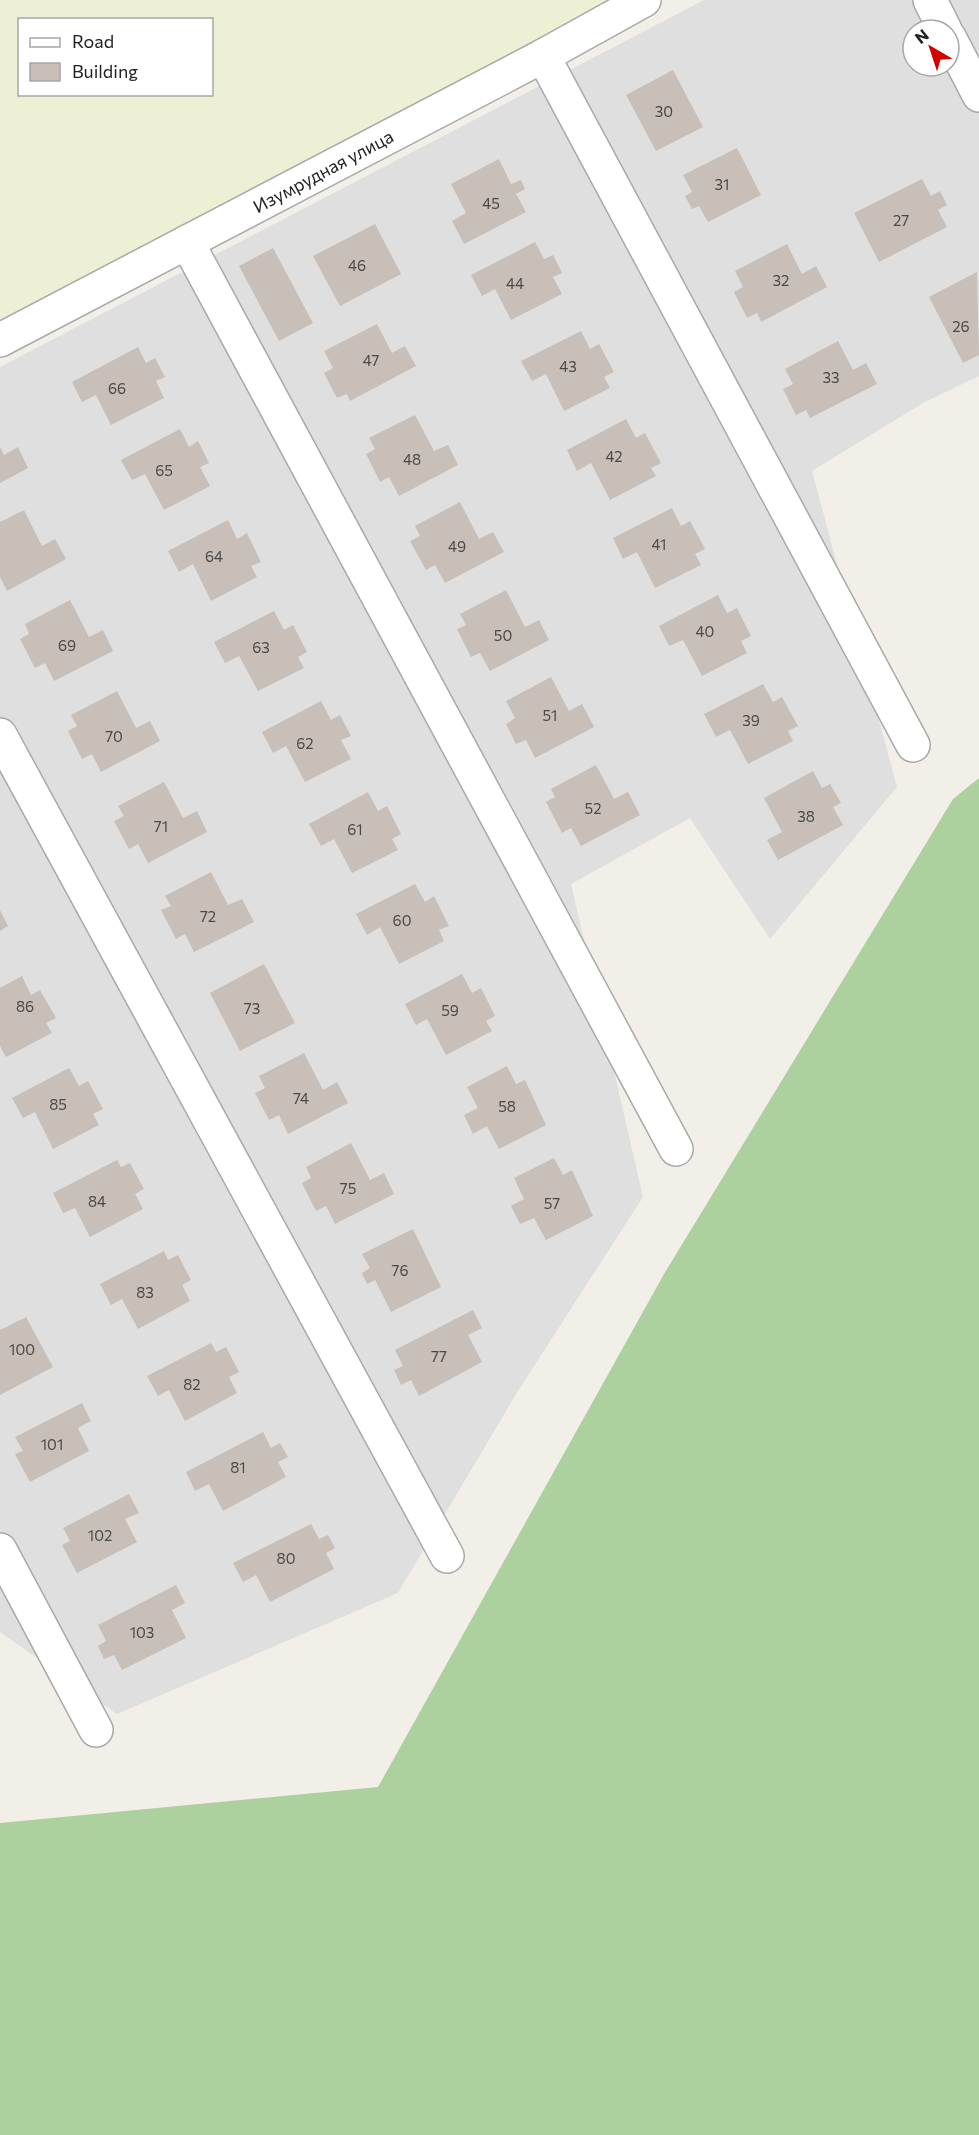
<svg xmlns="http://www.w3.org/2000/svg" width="979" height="2135" font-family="Commissioner,sans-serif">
<rect width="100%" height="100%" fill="#f2efe9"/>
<path fill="#e0dfdf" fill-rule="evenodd" d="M704 0H979V376L923 403 812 471 897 787 770 939 690 818 571 884 643 1197 518 1391 398 1593 117 1714 0 1632V367ZM913 30H949V66H913Z"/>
<path fill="#eef0d5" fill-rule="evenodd" d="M0 0H620L0 323ZM20 20H212V94H20Z"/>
<polygon fill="#add19e" points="979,778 979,2135 0,2135 0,1823 378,1787 664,1274 953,799"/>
<g fill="#c7bfb8">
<polygon points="673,70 703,127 656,151 626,95"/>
<polygon points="737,148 761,195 708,222 699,206 692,209 685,196 692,192 683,175"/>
<polygon points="499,159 511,184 521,180 525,189 516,194 526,212 464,244 452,221 466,213 451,184"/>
<polygon points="922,179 931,196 940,191 947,205 938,210 947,227 879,262 854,213"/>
<polygon points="375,224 401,274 340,306 313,256"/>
<polygon points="535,242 544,259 553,255 562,273 553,277 562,294 511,320 495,289 482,296 471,275"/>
<polygon points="787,244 802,274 816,266 827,287 761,322 757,313 747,318 734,292 743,287 735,271"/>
<polygon points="273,248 313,323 279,341 239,266"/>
<polygon points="977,272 979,355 963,363 929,297"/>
<polygon points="377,324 392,353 405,346 416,366 350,401 347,394 337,398 324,373 333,368 324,351"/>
<polygon points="581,331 590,349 599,344 614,372 604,377 610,388 564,411 546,374 532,381 521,361"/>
<polygon points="838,341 853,370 866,363 877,384 810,418 806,410 796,415 783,389 793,384 785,369"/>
<polygon points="138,347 146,363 155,358 165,377 156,381 164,398 111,425 96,395 82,402 72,382"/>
<polygon points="415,415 434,451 448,445 458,465 399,496 389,477 380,482 366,454 375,449 369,438"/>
<polygon points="626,419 636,438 645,433 661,463 651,468 656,476 610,500 591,463 577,471 567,450"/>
<polygon points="180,429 189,447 198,441 209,463 200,467 210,486 164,510 145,474 132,480 121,460"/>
<polygon points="0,447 4,455 18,447 28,468 0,483"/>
<polygon points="460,502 479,539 493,532 504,552 445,583 435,565 426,570 410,541 420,536 415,526"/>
<polygon points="672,508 681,526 690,521 705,549 695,554 701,565 655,588 637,552 623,559 613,538"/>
<polygon points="24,510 42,546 55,539 66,559 7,591 0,577 0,522"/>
<polygon points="228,520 237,539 247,533 261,562 251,566 257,577 211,601 193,564 179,572 168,551"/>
<polygon points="506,590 525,627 539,620 549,640 490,671 480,653 471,657 457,629 466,625 460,614"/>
<polygon points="718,595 727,613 737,608 751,636 741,641 747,653 702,676 683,640 669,646 659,626"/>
<polygon points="70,600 89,637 103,630 113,651 54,681 45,663 35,668 20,639 29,634 25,624"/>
<polygon points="274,611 284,630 293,625 307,652 298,657 304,668 258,691 239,656 225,663 214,642"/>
<polygon points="551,677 569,711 582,704 594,727 535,758 526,740 516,744 506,724 515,718 506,701"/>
<polygon points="763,684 773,702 782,697 798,726 788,731 793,741 748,764 730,730 716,737 704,714"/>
<polygon points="117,691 136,728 150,721 160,741 101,772 92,754 82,759 68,731 77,726 71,715"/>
<polygon points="321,701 331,720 340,715 351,736 341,740 351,759 305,782 286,746 273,753 262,732"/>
<polygon points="596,765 614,799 628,792 640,815 581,846 571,828 562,833 546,802 555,797 551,789"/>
<polygon points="813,771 822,788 830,784 841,803 833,807 843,825 778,860 767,840 782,832 764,798"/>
<polygon points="164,782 183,818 197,811 207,832 148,863 138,844 129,849 114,821 124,816 118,806"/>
<polygon points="368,792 378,811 387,806 401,834 392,839 398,850 352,873 334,839 321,846 309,824"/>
<polygon points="211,872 228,905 242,899 254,922 194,952 185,934 176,939 161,910 171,906 165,896"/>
<polygon points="415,884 425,902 434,896 449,926 439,930 444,941 399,964 380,927 367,935 356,914"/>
<polygon points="0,910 8,926 0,931"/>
<polygon points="264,964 295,1023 240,1051 210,993"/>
<polygon points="462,974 472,993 481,988 495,1016 486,1021 492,1031 446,1055 427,1019 416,1025 405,1004"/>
<polygon points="22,976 31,995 40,990 56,1018 46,1023 52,1033 6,1057 0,1046 0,988"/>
<polygon points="304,1053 323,1090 337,1082 348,1103 288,1134 279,1115 269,1120 255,1093 265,1088 259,1076"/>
<polygon points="507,1066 516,1084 525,1080 546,1125 499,1149 487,1126 473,1134 464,1115 478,1108 467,1087"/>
<polygon points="69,1068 79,1086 88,1081 103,1109 93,1114 99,1125 53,1149 35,1112 23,1118 12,1098"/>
<polygon points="351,1143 370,1180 384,1173 394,1194 335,1224 326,1206 316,1211 302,1183 311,1178 306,1167"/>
<polygon points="554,1158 563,1175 572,1170 593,1216 546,1240 534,1218 520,1224 511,1206 524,1199 514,1178"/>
<polygon points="117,1160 121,1167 130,1163 144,1189 135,1194 143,1209 90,1237 75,1208 63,1213 53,1193"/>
<polygon points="413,1229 441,1287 391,1312 375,1280 367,1284 362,1273 370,1268 362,1254"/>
<polygon points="164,1251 168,1260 178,1255 191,1280 182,1285 190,1301 138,1329 122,1299 111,1305 100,1284"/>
<polygon points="473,1310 482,1328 468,1335 482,1362 419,1396 411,1380 401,1385 394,1370 403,1366 395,1350"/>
<polygon points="26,1317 53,1367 0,1395 0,1330"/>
<polygon points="211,1343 216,1352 226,1347 239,1372 229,1377 237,1393 185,1421 169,1390 158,1396 147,1376"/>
<polygon points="82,1403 91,1421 78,1428 89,1451 30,1482 15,1454 23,1451 15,1437"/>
<polygon points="263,1432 271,1448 280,1443 288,1457 278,1462 286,1477 223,1511 209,1484 195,1491 186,1472"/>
<polygon points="129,1494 139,1513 125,1519 137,1542 77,1573 62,1545 70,1541 63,1528"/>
<polygon points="311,1524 319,1539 328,1535 335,1548 326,1553 334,1569 270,1602 256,1575 243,1582 233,1563"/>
<polygon points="176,1585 185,1603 172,1610 186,1638 122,1670 114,1655 104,1659 98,1646 106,1641 98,1625"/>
</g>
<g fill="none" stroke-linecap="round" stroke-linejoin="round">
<defs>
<g id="minor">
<polyline points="930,0 945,30"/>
<polyline points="949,37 979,95"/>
<polyline points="543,56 913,745"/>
<polyline points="187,242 676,1149"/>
<polyline points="0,340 543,56 644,0"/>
<polyline points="0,735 447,1556"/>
<polyline points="0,1550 96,1730"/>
</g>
</defs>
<use href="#minor" stroke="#a9a9a9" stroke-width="36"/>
<use href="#minor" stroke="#fff" stroke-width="33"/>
</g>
<g text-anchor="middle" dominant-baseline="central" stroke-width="4.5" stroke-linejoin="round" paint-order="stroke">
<g font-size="15" fill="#4b4948">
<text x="664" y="111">30</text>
<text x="722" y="184">31</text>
<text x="491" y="203">45</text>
<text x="901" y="220">27</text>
<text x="357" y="265">46</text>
<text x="781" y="280">32</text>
<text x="515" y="283">44</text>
<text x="961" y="326">26</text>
<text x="371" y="360">47</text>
<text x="568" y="366">43</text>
<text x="831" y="377">33</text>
<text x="117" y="388">66</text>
<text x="614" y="456">42</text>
<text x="412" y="459">48</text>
<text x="164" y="470">65</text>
<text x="659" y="544">41</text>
<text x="457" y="546">49</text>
<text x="214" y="556">64</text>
<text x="705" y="631">40</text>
<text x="503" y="635">50</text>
<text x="67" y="645">69</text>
<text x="261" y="647">63</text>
<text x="550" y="715">51</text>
<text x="751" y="720">39</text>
<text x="114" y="736">70</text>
<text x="305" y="743">62</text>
<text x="593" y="808">52</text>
<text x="806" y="816">38</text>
<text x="161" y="826">71</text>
<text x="355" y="829">61</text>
<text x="208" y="916">72</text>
<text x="402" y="920">60</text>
<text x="25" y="1006">86</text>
<text x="252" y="1008">73</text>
<text x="450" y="1010">59</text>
<text x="301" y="1098">74</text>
<text x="58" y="1104">85</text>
<text x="507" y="1106">58</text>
<text x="348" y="1188">75</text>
<text x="97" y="1201">84</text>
<text x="552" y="1203">57</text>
<text x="400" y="1270">76</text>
<text x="145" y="1292">83</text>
<text x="22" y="1349">100</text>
<text x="439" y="1356">77</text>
<text x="192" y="1384">82</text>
<text x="52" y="1444">101</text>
<text x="238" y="1467">81</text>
<text x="100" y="1535">102</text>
<text x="286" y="1558">80</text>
<text x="142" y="1632">103</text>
</g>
<g font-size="18" fill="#222" stroke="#fff">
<text transform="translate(323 171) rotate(-28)">Изумрудная улица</text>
</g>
</g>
<rect x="18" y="18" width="195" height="78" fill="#ffffff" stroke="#a7a7a7" stroke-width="1.5"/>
<rect x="30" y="38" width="30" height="9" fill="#ffffff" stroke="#a7a7a7" stroke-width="1.5"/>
<text x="72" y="48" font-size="18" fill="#222222">Road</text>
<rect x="30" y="63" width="30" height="18" fill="#c7bfb8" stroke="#a7a7a7" stroke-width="1.5"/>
<text x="72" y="78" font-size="18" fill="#222222">Building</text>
<g transform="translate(931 48) rotate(321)"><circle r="28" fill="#ffffff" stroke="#a7a7a7" stroke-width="1.5"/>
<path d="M0-4.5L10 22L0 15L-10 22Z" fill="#d40000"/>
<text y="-9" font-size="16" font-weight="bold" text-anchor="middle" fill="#222222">N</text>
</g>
</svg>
